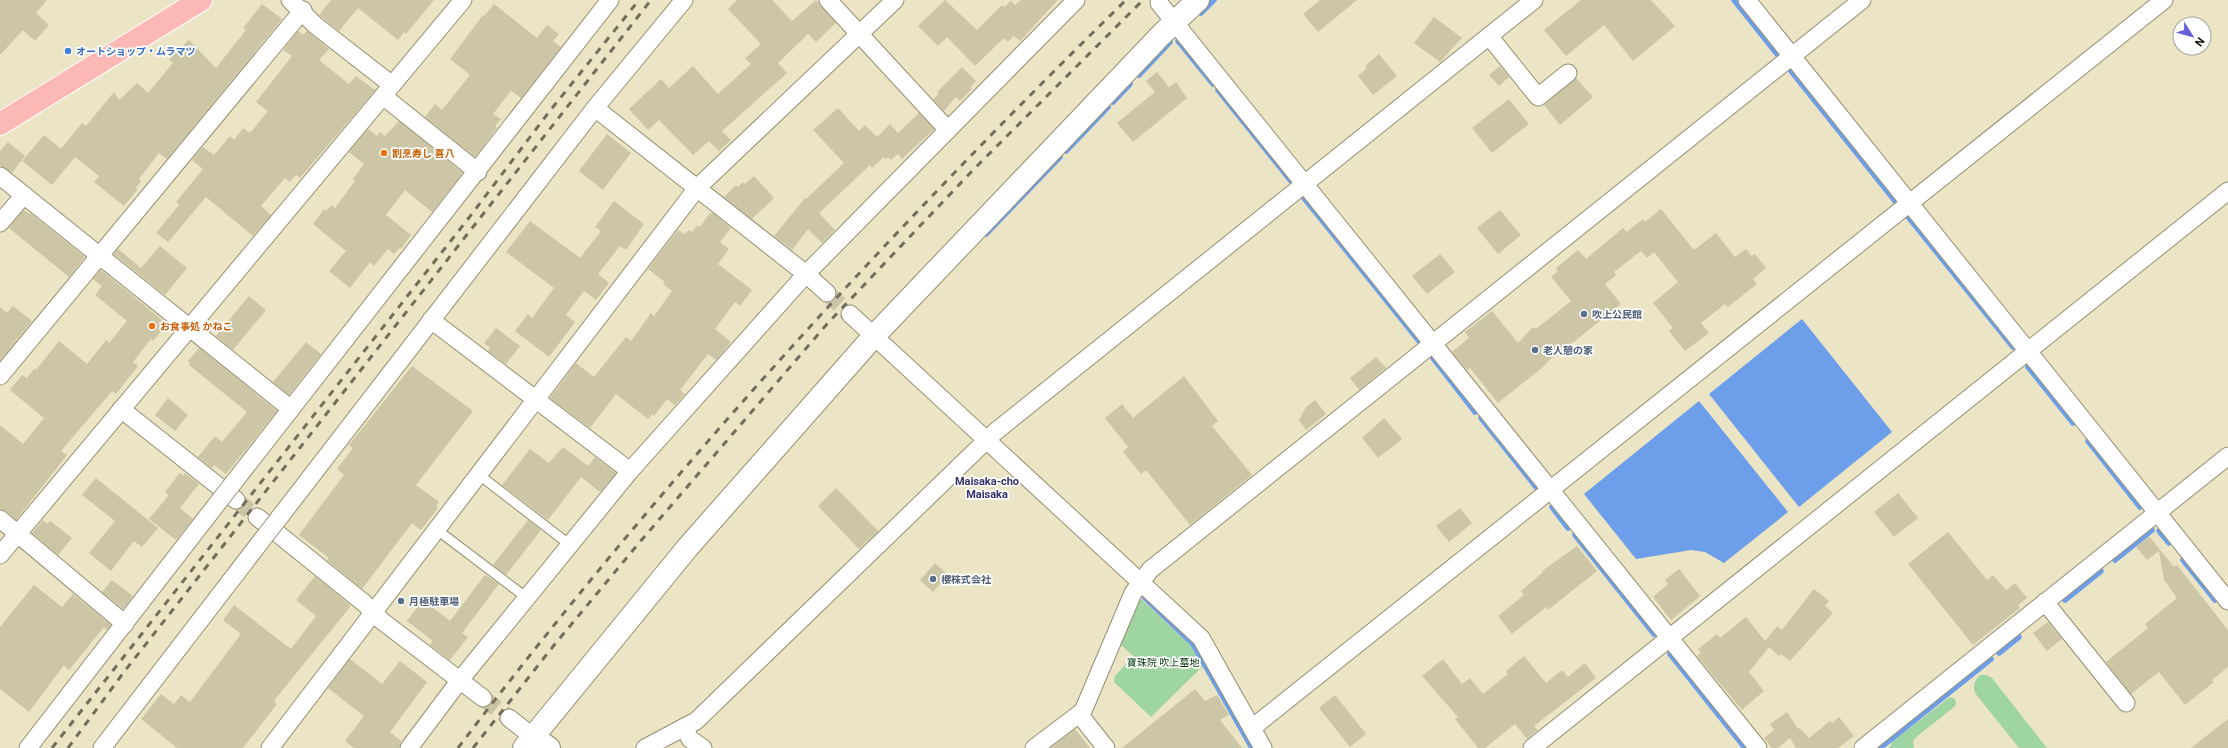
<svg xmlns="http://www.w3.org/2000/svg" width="2228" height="748" font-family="Roboto,'Noto Sans JP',sans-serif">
<rect width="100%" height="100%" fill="#ebe5c5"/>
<g fill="#9fd4a3">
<polygon points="1140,598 1191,646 1203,666 1151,717 1114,682 1115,676 1133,656 1120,644"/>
<path d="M1980 675H1987L1992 678 2047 748H2019L1975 693C1973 685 1974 681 1980 675Z"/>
<polygon points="1950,697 1955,699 1956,704 1954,707 1915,738 1913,741 1914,748 1889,748 1893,741"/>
</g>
<g fill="#6d9eea">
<polygon points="1802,319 1892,432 1799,507 1709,394"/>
<polygon points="1699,401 1788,512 1724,563 1705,552 1691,550 1636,559 1584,494"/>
</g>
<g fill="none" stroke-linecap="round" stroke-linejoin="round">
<g stroke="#6d9eea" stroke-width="5.5">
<polyline points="1734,0 1777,54"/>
<polyline points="1201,13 1214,0"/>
<polyline points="1178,41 1213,84"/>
<polyline points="1791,71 1895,201"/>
<polyline points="1139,75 1170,42"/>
<polyline points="1218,90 1291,181"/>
<polyline points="1113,102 1130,84"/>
<polyline points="1066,151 1108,107"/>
<polyline points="1304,198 1419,341"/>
<polyline points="1909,218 2013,347"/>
<polyline points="986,234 1060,157"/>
<polyline points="1433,358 1475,412"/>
<polyline points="2028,367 2073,423"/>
<polyline points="1481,418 1536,487"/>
<polyline points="2088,441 2140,507"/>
<polyline points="1552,507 1568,528"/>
<polyline points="2159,531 2169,543"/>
<polyline points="1575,535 1654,634"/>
<polyline points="2115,560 2152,530"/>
<polyline points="2183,560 2215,600"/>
<polyline points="1145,598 1193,644 1252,748"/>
<polyline points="2065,600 2101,571"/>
<polyline points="1999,653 2019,637"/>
<polyline points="1670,654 1745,748"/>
<polyline points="1880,748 1991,659"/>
</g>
</g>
<g fill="#ccc6a7">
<polygon points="0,0 47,0 36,13 49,25 35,41 23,30 0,55"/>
<polygon points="331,0 434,0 406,34 404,32 398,40 358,8 339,31 319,15"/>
<polygon points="737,0 772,0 792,21 816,0 836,23 816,42 808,34 778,63 787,73 722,131 731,140 719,151 709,141 693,155 659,120 648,130 629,109 661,79 669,88 693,66 718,94 751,64 745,58 761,44 728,9"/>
<polygon points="945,0 977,30 1002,5 1004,7 1011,1 1015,5 1021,0 1058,0 1020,41 1014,36 1008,42 1004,38 975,66 947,37 938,46 918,26"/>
<polygon points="1320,0 1357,0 1318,32 1303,14"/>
<polygon points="1581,0 1651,0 1675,26 1633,61 1604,25 1566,56 1544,30"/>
<polygon points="262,4 282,19 167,159 159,153 139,179 141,181 136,188 138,189 124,206 94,182 99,176 75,157 52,185 22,161 44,135 61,149 82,123 86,126 114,92 119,100 137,83 148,93 173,63 169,59 189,40 216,68 246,30 243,28"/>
<polygon points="494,4 537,38 547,25 559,34 553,41 561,47 521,98 511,91 493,114 501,119 495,126 497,128 475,157 425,117 435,104 442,110 470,75 450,59 483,15 484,16"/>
<polygon points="1434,17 1462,38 1440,62 1414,43"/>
<polygon points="298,31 303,35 307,31 329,49 319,60 349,84 356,76 375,90 300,178 296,175 290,182 285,178 261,206 271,215 253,236 206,197 168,242 156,233 179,205 176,202 203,169 192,160 203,147 214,155 230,136 234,140 243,128 250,133 268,111 256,102 292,56 283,50"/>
<polygon points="1379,54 1397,76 1373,95 1358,76 1367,68 1365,66"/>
<polygon points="1500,66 1509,77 1499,86 1489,75"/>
<polygon points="962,67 976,81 971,87 972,89 960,101 956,97 944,111 933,99 939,94 937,92"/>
<polygon points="1157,72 1169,87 1176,82 1187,98 1133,142 1117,123 1155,92 1146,81"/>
<polygon points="1576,78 1593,97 1560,125 1544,105"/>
<polygon points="1509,99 1529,124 1492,153 1472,128"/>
<polygon points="838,108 859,131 865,125 877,137 890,124 898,133 919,113 934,129 902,159 898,154 891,160 888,157 886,159 884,157 872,168 870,165 819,213 835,230 822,243 808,229 792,250 774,236 805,198 806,199 844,163 813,130"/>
<polygon points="399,121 463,173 432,212 405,190 386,215 411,235 401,249 399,248 394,254 388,249 374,266 370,262 350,288 329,271 346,251 313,224 324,209 326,211 332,205 335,208 355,181 353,179 364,164 349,152 368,129 377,136 380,132 385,136"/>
<polygon points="607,134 631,153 603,190 579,171"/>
<polygon points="8,142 25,156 12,173 0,166 0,151"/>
<polygon points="754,176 774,198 752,219 724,197 736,185 738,187 743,182 745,184"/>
<polygon points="614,201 644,224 626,250 620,246 598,274 609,283 596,300 584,291 566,315 575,322 549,357 515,331 528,314 532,318 554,288 506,252 530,221 580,258 601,231 595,227"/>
<polygon points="1661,209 1694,250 1716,233 1735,257 1746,249 1751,256 1755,254 1766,268 1753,279 1757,284 1728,307 1725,304 1701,323 1709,333 1685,351 1669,331 1673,328 1653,303 1678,282 1654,252 1647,258 1641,251 1614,272 1616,275 1605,284 1621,304 1565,349 1563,346 1543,367 1498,403 1470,368 1467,370 1452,352 1469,338 1465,332 1492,311 1518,343 1533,327 1536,329 1571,301 1551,277 1558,271 1556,268 1578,250 1586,259 1623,228 1627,232 1643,219 1645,222"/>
<polygon points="24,210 29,214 30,213 85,257 69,277 9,228"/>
<polygon points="1500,210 1521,235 1498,254 1477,228"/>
<polygon points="710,213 713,213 731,228 720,242 729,249 718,264 752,290 740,306 735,302 715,329 731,342 716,360 708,354 680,390 685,394 675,405 667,399 654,416 652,414 648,419 616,394 590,428 550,398 576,363 594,377 626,337 631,341 651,313 654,316 672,291 663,284 665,282 648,269 678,230 685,234 689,230 692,232 698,225 700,227"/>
<polygon points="160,246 187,268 165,295 114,254 118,249 141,268"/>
<polygon points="1440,254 1455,272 1427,294 1412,276"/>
<polygon points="101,270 167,324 153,341 151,339 133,362 138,366 116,394 112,391 61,451 67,455 16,520 6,511 0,509 0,425 23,444 44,418 10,390 22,375 27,378 35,368 36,370 59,341 87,364 106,340 109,343 127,321 95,295 102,286 93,279"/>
<polygon points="249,296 266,310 233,350 216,336"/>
<polygon points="13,306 32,321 0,360 0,307 7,313"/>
<polygon points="496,328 520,346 506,364 488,351 490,348 484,343"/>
<polygon points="306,342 321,354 289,395 273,382"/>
<polygon points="199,348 277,411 226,474 214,465 212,468 198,457 215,436 222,442 247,412 189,365 190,363 188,361"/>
<polygon points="1376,357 1386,368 1359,390 1350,378"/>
<polygon points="412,366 473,411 416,485 439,502 436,506 438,508 421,530 412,523 362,589 327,560 329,558 299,535 344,475 337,469 353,448 349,445"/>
<polygon points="1184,376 1218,421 1212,426 1252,475 1190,525 1146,470 1141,474 1123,452 1128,447 1105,418 1122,404 1133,418"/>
<polygon points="168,398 188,415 175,431 155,415"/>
<polygon points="1315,400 1326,414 1306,430 1299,420 1306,407"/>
<polygon points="1384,418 1402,439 1378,458 1362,438"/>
<polygon points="563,447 588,466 595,457 616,473 600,492 581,477 548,520 502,485 530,449 549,463"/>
<polygon points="180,473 183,476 185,473 199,484 180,508 193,519 176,540 149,519 169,495 165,492"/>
<polygon points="96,478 158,528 142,547 134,541 111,571 89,553 115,521 82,495"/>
<polygon points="836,488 878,531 859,549 818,506"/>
<polygon points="1898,493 1918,518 1894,537 1874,512"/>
<polygon points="1460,508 1472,523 1449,542 1436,526"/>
<polygon points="43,520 48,524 50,521 72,538 58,555 32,533"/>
<polygon points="528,520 541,530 506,575 493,565"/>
<polygon points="1948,532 1987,580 1993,575 2006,590 2015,583 2027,598 2018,605 2020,608 1973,645 1908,564"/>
<polygon points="2149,536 2174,567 2177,565 2228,630 2228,667 2212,680 2214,682 2185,705 2159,672 2131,694 2106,662 2148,628 2145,624 2177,598 2164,580 2159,551 2147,560 2136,547"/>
<polygon points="1577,546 1597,571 1548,610 1546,607 1512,634 1498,616 1524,595 1521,591 1543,572 1542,571"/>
<polygon points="935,563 948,575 933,592 920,580"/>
<polygon points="1679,569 1700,596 1671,620 1653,597 1668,584 1665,580"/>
<polygon points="485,575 499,584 462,633 468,637 450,660 430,645 433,641 407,621 423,600 450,621"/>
<polygon points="315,576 350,605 350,607 277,697 274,702 277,704 243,748 177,748 141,719 161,694 174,704 181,695 190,702 241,634 223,620 234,605 291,649 316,616 296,600"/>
<polygon points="112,580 133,596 123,609 102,592"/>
<polygon points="34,585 62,607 73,594 111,625 107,630 104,627 69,670 64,665 29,712 0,689 0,627"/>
<polygon points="1814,589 1829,601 1825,606 1833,613 1790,661 1781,654 1779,656 1769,647 1749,672 1764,691 1742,710 1697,656 1701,653 1698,649 1717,634 1720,638 1746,617 1765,641 1777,626 1782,630"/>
<polygon points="2048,622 2062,639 2047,651 2033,633"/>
<polygon points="1524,656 1546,683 1562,670 1568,677 1585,663 1596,678 1534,726 1538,730 1527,739 1515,724 1485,748 1478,748 1455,719 1458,717 1422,676 1443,659 1462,684 1470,678 1483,694 1508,674 1506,671"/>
<polygon points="350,659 382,684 400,661 427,682 390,732 401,741 399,748 354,748 345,741 364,716 328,688"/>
<polygon points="1195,689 1205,701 1217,695 1229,715 1220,720 1242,748 1122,748"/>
<polygon points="1335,695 1366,734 1350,747 1319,708"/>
<polygon points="1787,712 1798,729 1800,728 1809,738 1830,721 1832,723 1839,717 1854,736 1838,748 1796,748 1790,738 1778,748 1772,748 1764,738 1774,730 1770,724"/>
<polygon points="2228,719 2228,748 2191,748"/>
<polygon points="1075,729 1090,748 1051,748 1057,743"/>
</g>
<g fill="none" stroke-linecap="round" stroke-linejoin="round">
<g stroke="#cbc5a8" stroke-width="17" stroke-dasharray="17 8" stroke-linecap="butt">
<polyline points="827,293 850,314"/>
<polyline points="236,500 257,517"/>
<polyline points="483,698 509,718"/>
</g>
<defs>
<g id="service">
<polyline points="478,474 570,545"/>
<polyline points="436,529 527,598"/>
</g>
<g id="minor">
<polyline points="290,0 315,25 392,85"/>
<polyline points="828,0 948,130"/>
<polyline points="1747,0 2228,601"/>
<polyline points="1159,3 1758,748"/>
<polyline points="1489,36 1538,97 1568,73"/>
<polyline points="383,96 478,172"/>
<polyline points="595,108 806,274 827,293"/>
<polyline points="0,176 291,409"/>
<polyline points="0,223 24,195"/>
<polyline points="850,314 1201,638 1263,748"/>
<polyline points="431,320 630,471"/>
<polyline points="0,376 303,10"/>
<polyline points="121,409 236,500"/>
<polyline points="234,482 610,0"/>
<polyline points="257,517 364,603 382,621 483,698"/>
<polyline points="279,518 595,108 684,0"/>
<polyline points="0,519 125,624"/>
<polyline points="0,555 463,0"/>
<polyline points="2045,602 2126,703"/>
<polyline points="1079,714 1106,748"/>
<polyline points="509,718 533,737"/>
<polyline points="684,727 690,739 703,748"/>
<polyline points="1252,728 2164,0"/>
<polyline points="28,748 220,500"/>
<polyline points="102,748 265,536"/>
<polyline points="270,748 697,188 895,0"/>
<polyline points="409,748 460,680 630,471 806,274 1076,0"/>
<polyline points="645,748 696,721 995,432 1534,0"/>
<polyline points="1034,748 1083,711 1133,593 1150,570 1862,0"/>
<polyline points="1532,748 2228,191"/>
<polyline points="1863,748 2228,456"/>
</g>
<g id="tertiary">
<polyline points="533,737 549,748"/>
<polyline points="524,748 688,547 874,336 1161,35 1198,0"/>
</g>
<polyline id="trunk" points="0,124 201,0"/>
</defs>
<use href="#service" stroke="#958f72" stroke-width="11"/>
<use href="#minor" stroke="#958f72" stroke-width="19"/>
<use href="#tertiary" stroke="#958f72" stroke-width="24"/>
<use href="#trunk" stroke="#fff" stroke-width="24"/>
<use href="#service" stroke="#fff" stroke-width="9"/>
<use href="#minor" stroke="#fff" stroke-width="17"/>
<use href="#tertiary" stroke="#fff" stroke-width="22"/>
<use href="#trunk" stroke="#fcb8b4" stroke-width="22"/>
<g stroke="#726e5a" stroke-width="3" stroke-dasharray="7 7" stroke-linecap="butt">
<polyline points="52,748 468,219 549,112 639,0"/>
<polyline points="68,748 124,672 651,0"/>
<path d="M458 748C660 482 887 234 1126 0"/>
<polyline points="473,748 555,644 639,543 827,324 974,169 1143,0"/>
</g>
<defs>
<g id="minor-bridge">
<polyline points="220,500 234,482"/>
<polyline points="265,536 279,518"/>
</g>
</defs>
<use href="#minor-bridge" stroke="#958f72" stroke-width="19" stroke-linecap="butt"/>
<use href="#minor-bridge" stroke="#fff" stroke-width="17"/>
</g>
<circle fill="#3f7fe0" stroke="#fff" stroke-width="1.5" cx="68" cy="51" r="4"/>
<g fill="#e8710a" stroke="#fff" stroke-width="1.5">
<circle cx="384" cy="153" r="4"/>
<circle cx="152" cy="326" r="4"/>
</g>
<g fill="#5c6f8a" stroke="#fff" stroke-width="1.5">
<circle cx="1584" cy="314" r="4"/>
<circle cx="1535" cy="350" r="4"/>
<circle cx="933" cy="579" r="4"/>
<circle cx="401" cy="601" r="4"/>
</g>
<g text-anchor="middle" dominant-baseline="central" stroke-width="3.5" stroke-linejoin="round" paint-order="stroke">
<g font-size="10" font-weight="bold" fill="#366cbe" stroke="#fff" text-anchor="start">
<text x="76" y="51">オートショップ・ムラマツ</text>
</g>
<g font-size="10" font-weight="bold" fill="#c56008" stroke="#fff" text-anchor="start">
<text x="392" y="153">割烹寿し 喜八</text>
<text x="160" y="326">お食事処 かねこ</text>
</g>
<g font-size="10" font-weight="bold" fill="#4e5e75" stroke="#fff" text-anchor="start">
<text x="1592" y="314">吹上公民館</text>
<text x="1543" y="350">老人憩の家</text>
<text x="941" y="579">櫻株式会社</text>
<text x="409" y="601">月極駐車場</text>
</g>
<g font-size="10" fill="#00380c" stroke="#fff">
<text x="1163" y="662">寶珠院 吹上墓地</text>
</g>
<g font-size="11" font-weight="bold" fill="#36336f" stroke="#fff">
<text x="987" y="481">Maisaka-cho<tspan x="987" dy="13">Maisaka</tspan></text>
</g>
</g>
<g transform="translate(2192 36) rotate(127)"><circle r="19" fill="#ffffff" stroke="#a1a09c"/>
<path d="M0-3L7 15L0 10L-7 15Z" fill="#685ed8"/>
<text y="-6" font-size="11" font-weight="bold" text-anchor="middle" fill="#141207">N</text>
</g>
</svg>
